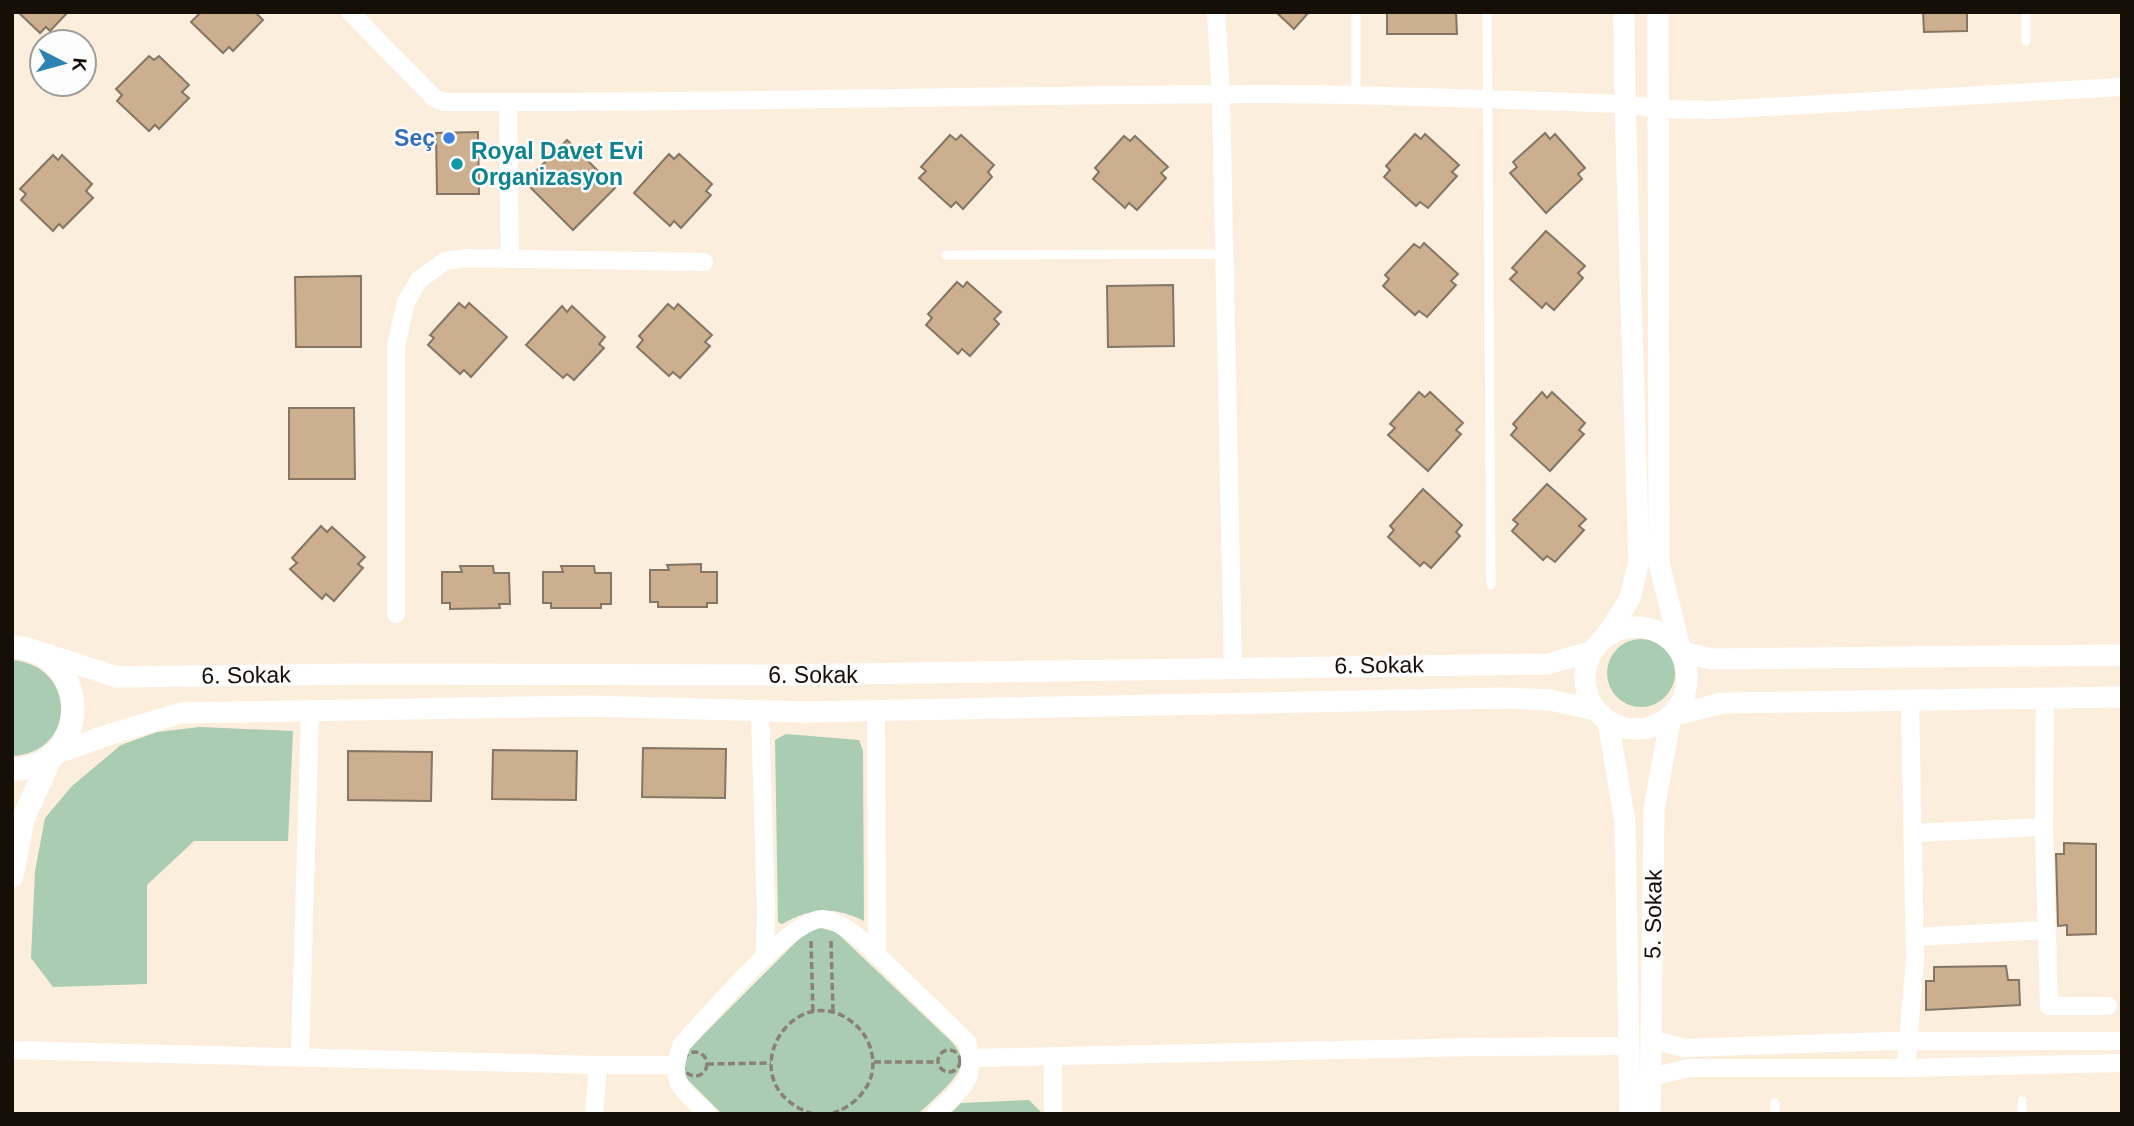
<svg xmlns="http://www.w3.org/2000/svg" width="2134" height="1126" font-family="Arial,sans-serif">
<rect width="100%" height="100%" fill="#fceedd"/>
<g fill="#a9ccb3">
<circle cx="1641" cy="673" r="34"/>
<path d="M12 660C78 666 77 753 12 756Z"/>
<polygon points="200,727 293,731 288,841 194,841 147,885 147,984 53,987 31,958 35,871 45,818 72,786 121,745 157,732"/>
<path d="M786 734 859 740 863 751 864 921C835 906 810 908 782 924L778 922 775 740Z"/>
<path d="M817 927 836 932 952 1042C955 1046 960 1052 961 1057 967 1073 929 1103 918 1114H722L681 1073 685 1053 803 935Z"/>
<polygon points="1029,1100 1043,1114 950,1114 961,1103"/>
</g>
<g fill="#cbaf8f" stroke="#857563" stroke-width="2">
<polygon points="18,12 68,12 50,31 46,27 40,33"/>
<polygon points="201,12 255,12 263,20 233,51 229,47 223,53 191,22"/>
<polygon points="1276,12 1309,12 1294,29"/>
<polygon points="1387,12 1456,12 1457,34 1387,34"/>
<polygon points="1923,12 1967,12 1967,31 1924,32"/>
<polygon points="149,56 154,60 159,56 189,85 182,92 189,98 159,129 155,125 149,131 117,101 122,95 116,89"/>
<polygon points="478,132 479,194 437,194 436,133"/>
<polygon points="1545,133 1550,139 1555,134 1585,168 1578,174 1582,179 1546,213 1510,173 1517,167 1513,162"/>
<polygon points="1415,134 1421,139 1425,134 1459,165 1452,172 1457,176 1428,208 1420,202 1416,206 1384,177 1390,170 1386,166"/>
<polygon points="950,135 956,140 961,135 994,165 988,172 992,177 963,209 956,202 951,207 919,178 926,171 921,167"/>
<polygon points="1124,136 1130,141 1135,136 1168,167 1161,173 1166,178 1137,210 1129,203 1125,208 1093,179 1099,172 1095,168"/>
<polygon points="567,140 615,188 573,230 525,182"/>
<polygon points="669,154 674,159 679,154 712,184 706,191 711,195 681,228 674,221 670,226 634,193"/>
<polygon points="53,155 58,160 62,155 92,184 86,191 93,198 63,228 59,224 53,231 21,200 26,194 20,189"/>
<polygon points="1546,231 1585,266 1578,273 1583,278 1554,310 1546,303 1542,308 1510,279 1517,272 1512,268"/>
<polygon points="1424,243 1458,274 1451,281 1456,285 1427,317 1419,311 1415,315 1383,286 1389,279 1385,275 1414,244 1420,248"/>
<polygon points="361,276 361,347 296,347 295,277"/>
<polygon points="957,282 963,287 967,282 1001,312 994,319 999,324 970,356 962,349 958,354 926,325 932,318 928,314"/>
<polygon points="1173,285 1174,346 1108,347 1107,286"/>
<polygon points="459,303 465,308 469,303 507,337 471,377 464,370 460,374 428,345 434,338 430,335"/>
<polygon points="668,304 674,309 678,304 712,335 705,342 710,346 680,378 673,372 669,376 637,347 643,340 639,336"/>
<polygon points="562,306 567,312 572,306 605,337 599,344 604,348 574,380 567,374 563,378 526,345"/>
<polygon points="1419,392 1425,397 1430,392 1463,423 1456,430 1461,434 1428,471 1388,435 1395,428 1390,424"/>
<polygon points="1542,392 1547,398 1552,392 1585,423 1579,430 1584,434 1550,471 1511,435 1517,428 1513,424"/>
<polygon points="289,408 354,408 355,479 289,479"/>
<polygon points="1547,484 1586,519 1579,526 1584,530 1555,562 1547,556 1543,560 1512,531 1518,524 1513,520"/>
<polygon points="1423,489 1462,525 1456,532 1460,536 1431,568 1424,562 1420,566 1388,537 1394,530 1390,526"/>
<polygon points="321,526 327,532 332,527 365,557 358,564 363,568 334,601 326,594 322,599 290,569 297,563 292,558"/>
<polygon points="701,564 701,572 717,572 717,603 707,603 707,607 658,607 658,602 650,602 650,570 669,570 667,565"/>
<polygon points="460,566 493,566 494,573 509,573 510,604 499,604 500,608 450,609 450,603 442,603 442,572 462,572"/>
<polygon points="561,566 594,566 595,573 611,573 611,604 601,604 601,608 551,608 551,603 543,603 543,572 563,572"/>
<polygon points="643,748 726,749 725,798 642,797"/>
<polygon points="493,750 577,751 576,800 492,799"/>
<polygon points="348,751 432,752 431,801 348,800"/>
<polygon points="2064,843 2096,844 2096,934 2067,935 2067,925 2058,926 2056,854 2064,854"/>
<polygon points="2006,966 2008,980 2019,980 2020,1005 1926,1010 1926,981 1934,981 1934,967"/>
</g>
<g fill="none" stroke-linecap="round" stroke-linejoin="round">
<g stroke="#8a8074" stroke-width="3.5" stroke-dasharray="7 3.5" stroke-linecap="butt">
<polyline points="811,941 813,1013"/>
<polyline points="831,941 833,1013"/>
<circle cx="949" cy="1061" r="11"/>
<circle cx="695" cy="1064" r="12"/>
<polyline points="874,1062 938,1062"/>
<polyline points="707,1064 771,1063"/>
<path d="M813 1114C730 1087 786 984 845 1017 856 1024 864 1032 869 1044 882 1077 861 1104 831 1114"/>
</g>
<g stroke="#fff" stroke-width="9">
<polyline points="1487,12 1491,585"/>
<polyline points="2026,12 2026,41"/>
<polyline points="1356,97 1356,12"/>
<polyline points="946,255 1225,254"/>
<polyline points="2022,1101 2022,1114"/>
<polyline points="1775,1114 1775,1103"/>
</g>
<g stroke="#fff" stroke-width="18">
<path d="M350 12 434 98 444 102C715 103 986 95 1257 94 1380 94 1503 100 1625 104L1659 109 1714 110 2122 87"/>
<polyline points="1216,12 1221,95 1233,668"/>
<polyline points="508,102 510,259"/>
<polyline points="396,614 396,346 406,302 419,280 445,261 467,258 704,262"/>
<polyline points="2045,697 2044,827 2049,1006 2108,1006"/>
<polyline points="760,711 766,910 765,957"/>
<polyline points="876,711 877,953"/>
<polyline points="1913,833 2044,827"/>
<polyline points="1915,937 2045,930"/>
<polyline points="1651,1039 1684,1048 1891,1041 2122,1041"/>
<polyline points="12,1050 598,1065 674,1065"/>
<polyline points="300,1057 310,711"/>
<polyline points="971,1058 1475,1047 1629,1046"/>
<polyline points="1906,1068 1915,960 1910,699"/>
<polyline points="1651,1077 1689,1068 1906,1068 2122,1063"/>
<polyline points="594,1114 598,1065"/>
<path d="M708 1114C681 1088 667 1082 682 1044 707 1018 790 918 823 919 838 920 854 934 865 943L967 1042C978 1082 961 1088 935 1114"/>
<polyline points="1053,1114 1053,1056"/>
</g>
<g stroke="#fff" stroke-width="21">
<polyline points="1658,12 1659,563 1681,652 1712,659 2122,655"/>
<circle cx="1636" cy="678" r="51"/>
<polyline points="1606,636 1630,598 1639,561 1625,104 1624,12"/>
<polyline points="40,652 117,677 360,674 780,675 1548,664 1593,651"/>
<polyline points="1608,721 1625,822 1630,1114"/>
<polyline points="52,755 111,734 181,713 588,706 806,712 1503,698 1550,700 1596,710"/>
<polyline points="1650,1114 1654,809 1671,716 1722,703 2122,697"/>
</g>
<g stroke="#fff" stroke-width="23">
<path d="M12 647C95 651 91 770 12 769"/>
<polyline points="12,876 23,819 52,755"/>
</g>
</g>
<circle fill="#3f7fe0" stroke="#fdfdfd" stroke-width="2.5" cx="449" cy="138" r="7"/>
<circle fill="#0f9aa8" stroke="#fdfdfd" stroke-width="2.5" cx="457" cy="164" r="7"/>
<g text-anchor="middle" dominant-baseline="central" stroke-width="5" stroke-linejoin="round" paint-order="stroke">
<g font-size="23" font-weight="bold" fill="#366cbe" stroke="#fdfdfd" text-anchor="end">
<text x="435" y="138">Seç</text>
</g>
<g font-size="23" font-weight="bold" fill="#0d838f" stroke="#fdfdfd" text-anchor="start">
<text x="471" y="151">Royal Davet Evi<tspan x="471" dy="26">Organizasyon</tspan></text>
</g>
<g font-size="23" fill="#150f08" stroke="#fdfdfd">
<text transform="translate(1379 665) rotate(-1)">6. Sokak</text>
<text transform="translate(246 675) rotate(-1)">6. Sokak</text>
<text x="813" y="675">6. Sokak</text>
<text transform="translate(1653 914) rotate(-89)">5. Sokak</text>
</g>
</g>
<rect width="2134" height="1126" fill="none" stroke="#150f08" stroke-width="28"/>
<g transform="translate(63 63) rotate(96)"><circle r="33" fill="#fdfdfd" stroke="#a09e9b" stroke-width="2"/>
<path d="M0-5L12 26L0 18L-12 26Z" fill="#2d83b2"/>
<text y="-10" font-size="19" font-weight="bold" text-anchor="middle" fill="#150f08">K</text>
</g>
</svg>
